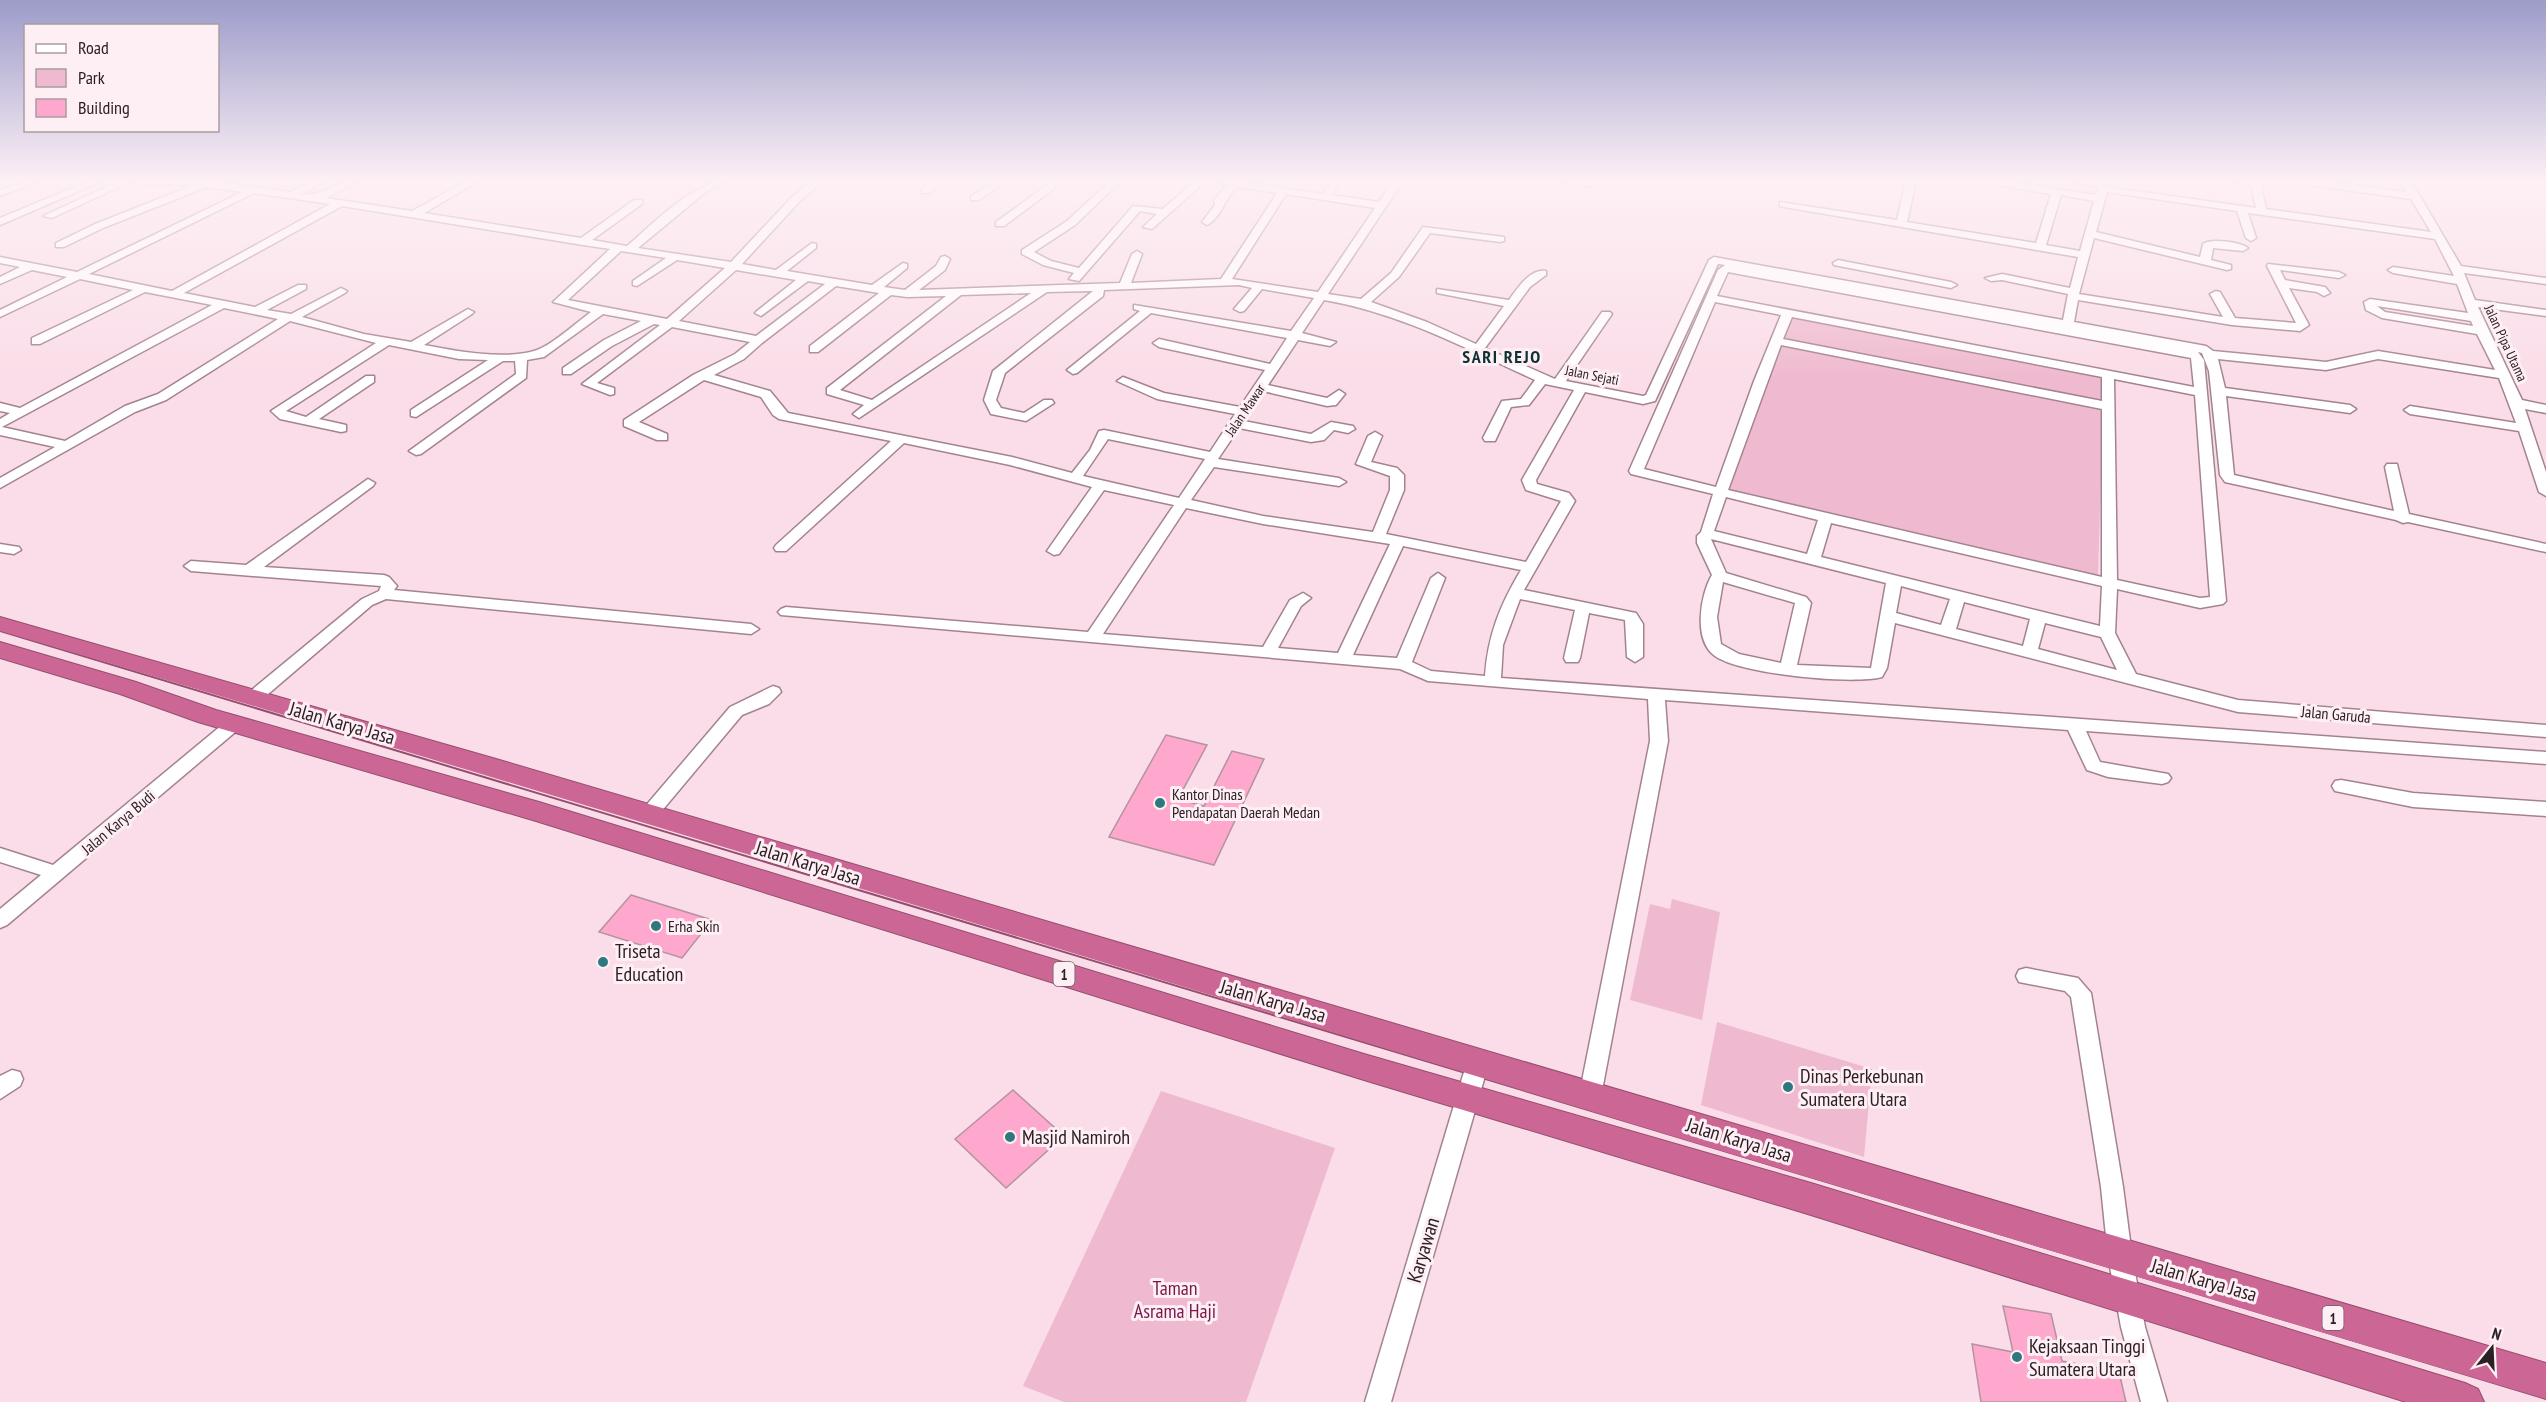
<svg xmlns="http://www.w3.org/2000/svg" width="2546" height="1402" font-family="'PT Sans Narrow',sans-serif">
<rect width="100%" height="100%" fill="#fadde8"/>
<g fill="#efbacf">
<polygon points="1792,315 2104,375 2098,577 1727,490"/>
<polygon points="1672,899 1720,912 1702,1020 1630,1000 1650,904 1670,909"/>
<polygon points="1717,1022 1872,1069 1864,1157 1701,1105"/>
<polygon points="1161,1091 1335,1148 1246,1402 1064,1402 1023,1386"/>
</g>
<g fill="#fda8cc" stroke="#b4929f" stroke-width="1.5">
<polygon points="1166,735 1207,745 1178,799 1204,806 1232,751 1264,759 1214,865 1109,837"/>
<polygon points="631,895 712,920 682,958 599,932"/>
<polygon points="1013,1090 1064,1136 1006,1188 955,1139"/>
<polygon points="2003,1306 2051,1314 2062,1361 2119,1372 2126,1402 1981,1402 1972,1344 2013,1352"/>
</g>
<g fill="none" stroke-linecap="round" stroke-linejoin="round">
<defs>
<g id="minor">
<polygon points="25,181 39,181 0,196 0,190"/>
<polygon points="89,181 102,181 0,225 0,218"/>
<polygon points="119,181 132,181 52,218 43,216"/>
<path d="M134 181H208L290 192 313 181H325L302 194C322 197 336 181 357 181L326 198 412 211 467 181H479L424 213 581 238 634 200H642V204L592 240 627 246C653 224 693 181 727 181L707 191 638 248 731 262 791 198 812 181H823L799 202 742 264 776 270 812 243 816 244V248L787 271 872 285 903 263 907 264V268L884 287 905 290 936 266 941 257 945 256 950 259 945 270 919 290 1120 283 1132 254 1137 251 1142 254 1131 283 1221 279 1277 193 1236 187C1226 198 1220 219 1207 225L1202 222 1215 205 1214 200 1227 185 1212 181H1237L1323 194 1331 181H1341L1332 195 1379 202 1393 181H1403L1328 294 1361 299 1391 273 1423 227 1504 237V241L1500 242 1430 233 1399 277 1371 302 1427 322 1476 344 1504 306 1437 293V289L1509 300C1517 289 1530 268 1546 271V275L1530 287 1485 348 1555 379 1602 312H1610L1612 314 1566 381 1643 396 1646 395 1709 260 1714 257 2063 320 2068 294 2002 280 1991 281 1985 278 2002 274 2070 288 2078 257 1784 207 1780 206V202L1897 220 1906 181H1916L1907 222 2036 243 2051 194 1990 184 1985 181H2007L2096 195 2098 187 2067 181H2110L2108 187 2256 208 2251 186 2230 181H2260L2266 209 2431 232 2411 199 2301 184 2296 181H2322L2407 192 2401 181H2411L2461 266 2546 278V284L2464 273 2475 300 2546 310V316L2478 307 2522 400 2546 405V413L2525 409 2546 472V496L2539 492 2519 431 2410 414 2404 410 2410 406 2516 423 2499 378 2378 359 2326 370 2218 359 2225 388 2350 405 2356 409 2350 413 2226 396 2234 475 2394 511 2385 467 2387 464H2397L2409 514 2546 544V552L2408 522 2403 523 2396 520 2225 482 2220 475 2209 371 2202 353 2198 352 2204 360 2226 601 2223 604 2200 608 2117 589 2115 633 2136 674 2238 700 2546 725V737L2238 712 1895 623 1887 668 1882 677C1852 685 1740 674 1715 656 1693 641 1700 595 1712 575L1697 543V536L1701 532 1713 494 1631 474 1629 471 1718 270 1725 265 1718 264 1655 401 1643 404 1585 392 1536 480 1537 484 1569 493 1575 501 1524 590 1636 613 1643 624V657L1635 662 1627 657 1625 620 1589 613 1580 658 1578 662H1566L1564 658 1575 610 1520 599 1503 645 1501 678 2546 752V764L2086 731 2100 762 2168 774 2171 778 2168 782 2162 784 2108 777 2087 770 2068 730 1665 700 1668 741 1601 1096 1598 1103 1590 1106 1582 1103 1579 1096 1650 741 1648 699 1428 681 1400 669 781 615 778 612 781 609 786 607 1088 632 1174 505 1104 490 1059 554 1054 555 1047 551 1092 487 1010 465 904 443 786 551H776L774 548 776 545 891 441 779 419 773 415 761 397 704 380 639 422 667 434V440H657L624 426V420L693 375 735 354 750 342 672 327 597 383 614 388V394L610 395 582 384 660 325 654 324 612 346 571 374H563V368L604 340 641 321 603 314 544 357 527 360 526 378 421 454 416 455 409 451 516 374 515 361H503L416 417 411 416V410L488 360 459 359 389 345 286 411 306 417 366 376H374V382L319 419 346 425V431L341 432 280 419 271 411 376 343 290 321 166 400 135 412 0 488V478L55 447 0 435V419L10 413 0 411V403L20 408 212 305 145 292 40 344H32V338L133 290 80 279 0 317V310L67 277 32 270 0 284V277L20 267 0 263V257L77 272 242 192 207 187 103 228 64 247H56V243L95 224 194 185 139 184ZM2107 192 2237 211 2246 238 2251 241 2256 238 2248 213 2435 239 2454 276 2393 267 2388 270 2393 273 2457 284 2468 313 2370 299 2364 302 2366 310 2382 318 2477 334 2495 370 2378 351 2326 362 2213 351 2206 346 2074 322 2078 300 2232 325 2300 331 2309 325 2289 288 2317 292 2324 296 2330 293 2325 287 2285 280 2280 270 2339 278 2345 275 2339 272 2268 264 2267 266 2296 323 2235 318 2220 292 2216 291 2210 294 2223 317 2079 294 2094 238 2227 270 2231 269V265L2211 260 2213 248 2243 251 2248 248C2240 242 2211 238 2203 244L2200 257 2096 232ZM254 193 330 204 172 291 89 274ZM1286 194 1375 208 1318 292 1232 279ZM2061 195 2094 201 2080 251 2046 245ZM342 206 583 245 610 249 553 302 591 312C577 322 550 347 534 351 503 360 456 351 424 345L472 314 474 312 468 309 411 342 364 334 302 317 345 293 347 291 341 288 291 314 267 310 306 289V285H298L255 307 184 293ZM621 251 666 258 633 281V285L637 286 677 260 725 268 667 319 568 300ZM736 270 796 280 757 311 755 313 761 316 808 281 825 284 756 336 679 321ZM1728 272 2191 358 2194 387 1717 296ZM1239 285 1252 288 1234 309 1240 312 1244 311 1262 289 1314 298 1291 331 1134 305V309L1140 311 1067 370 1073 374 1077 373 1151 313 1287 338 1270 364 1159 339 1153 343 1159 347 1265 370 1240 407 1164 393 1123 377 1117 381 1157 399 1235 414 1210 452 1104 430 1099 431 1090 450 1072 473 1012 457 788 413 770 391 714 375 744 359 762 343 836 286 879 293 810 346V352H818L891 295 907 297 946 296 827 388V394L864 405 853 414 859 418 1047 292 1093 291 993 371 984 400 991 414 1026 421 1054 403 1052 400H1044L1024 413 1001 408 996 400 1005 373 1103 296 1104 290ZM1031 293 872 400 840 390 961 295ZM1324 300C1400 313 1467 349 1535 380L1521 399 1502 401 1483 438 1485 441H1495L1511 407 1529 405 1545 384 1574 390 1522 480 1526 490 1561 501 1526 562 1386 534 1404 490V475L1397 468 1371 462 1382 436 1375 432 1368 436 1356 464 1390 476V490L1373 532 1263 516 1191 500 1214 467 1339 486 1346 482 1339 478 1218 459 1239 428 1311 442 1324 440 1334 430 1348 433 1355 429 1353 426 1331 422 1311 434 1244 421 1263 391 1327 406 1336 405 1345 394 1339 390 1327 398 1268 385 1298 340 1330 346 1336 342 1302 333ZM1715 302 1781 315 1754 381 1716 487 1644 469ZM2377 306 2471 321 2473 326 2385 312ZM224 308 278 319 158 394 125 406 65 441 2 427ZM1792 317 2102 377V401L1783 339ZM1781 345 2102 409V577L1728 490ZM2114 379 2195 395 2210 597 2200 598 2117 580ZM1108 439 1205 459 1179 498 1083 476ZM1726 497 1818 520 1807 554 1714 531ZM1186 508 1263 524 1390 544 1338 653 1278 648 1301 606 1311 598 1303 593 1290 600 1263 647 1103 634ZM1831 523 2102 586 2100 626 1821 557ZM1711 539 1886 583 1871 668 1797 665 1811 603 1806 597 1726 573ZM1403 546 1521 570C1500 605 1488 635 1485 676L1431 671 1412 662 1445 578 1438 573 1431 578 1397 658 1353 655ZM1723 582 1795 603 1781 663 1739 654 1721 644 1717 617ZM1901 586 1950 599 1941 625 1896 613ZM1964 602 2030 619 2023 646 1956 629ZM2045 623 2101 637 2117 670 2038 649Z"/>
<polygon points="931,181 942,181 930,193 922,193 922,189"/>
<polygon points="995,181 1007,181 979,200 971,200 971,196"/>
<polygon points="1053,181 1064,181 1004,226 996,226 996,222"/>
<polygon points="1110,181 1121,181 1075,225 1034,252 1051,261 1079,268 1133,206 1163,209 1195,181 1206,181 1152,229 1143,227 1157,214 1140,211 1079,281 1069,279 1074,273 1043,265 1022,254 1022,250 1067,221"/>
<polygon points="1560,181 1587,181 1593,184 1588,187"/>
<polygon points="1838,260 1951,282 1957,285 1951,288 1834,265 1833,263"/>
<polygon points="368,479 375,483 373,486 264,567 384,575 389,577 397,586 394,590 751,624 759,629 751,634 386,599 372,605 260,701 248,701 246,697 248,693 362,599 379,591 381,586 191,571 184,566 191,561 246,565"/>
<polygon points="0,544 19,547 21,550 14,554 0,552"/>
<polygon points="773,686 779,688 781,692 769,704 742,715 655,819 643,819 640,814 643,809 730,707"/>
<polygon points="234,718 240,720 242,724 240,728 7,925 0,928 0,909 41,875 0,862 0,848 53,865 228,720"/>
<polygon points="2341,780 2413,793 2546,802 2546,816 2413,807 2335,791 2332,786 2335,781"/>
<polygon points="2026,968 2078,978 2091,993 2123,1187 2132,1256 2145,1327 2167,1402 2141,1402 2121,1327 2108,1256 2101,1187 2071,997 2065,991 2019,982 2016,976 2019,970"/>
<polygon points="1478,1053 1485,1055 1489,1062 1391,1402 1365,1402 1467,1062 1471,1055"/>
<polygon points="12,1070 20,1072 23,1079 20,1086 0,1099 0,1076"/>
</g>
<g id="highway">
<path d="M0 617 496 759 2546 1363V1399C1696 1147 851 881 0 631Z"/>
<polygon points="0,642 136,682 216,710 539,802 1364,1054 1811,1183 2465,1383 2478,1389 2484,1402 2406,1402 1811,1215 1364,1080 536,821 198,722 120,694 0,658"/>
</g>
</defs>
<use href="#minor" stroke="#a48390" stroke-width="3"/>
<use href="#highway" stroke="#944e6e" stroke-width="2"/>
<use href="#minor" fill="#fff" fill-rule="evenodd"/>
<use href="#highway" fill="#cc6795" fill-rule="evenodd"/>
</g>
<linearGradient id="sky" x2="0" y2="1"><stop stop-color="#9c9cca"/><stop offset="0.48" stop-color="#fdf0f5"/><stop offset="1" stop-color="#fdf0f5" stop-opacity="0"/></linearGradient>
<rect width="2546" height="377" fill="url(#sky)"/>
<g fill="#2f787e" stroke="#feeff4" stroke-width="2">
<circle cx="1160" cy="803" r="6"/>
<circle cx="656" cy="926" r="6"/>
<circle cx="603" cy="962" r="6"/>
<circle cx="1788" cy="1087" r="6"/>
<circle cx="1010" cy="1137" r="6"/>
<circle cx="2017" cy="1357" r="6"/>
</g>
<g text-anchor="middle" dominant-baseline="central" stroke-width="6" stroke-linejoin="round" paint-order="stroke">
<g font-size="14" fill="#2d2025" stroke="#feeff4">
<text transform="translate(2506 343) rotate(65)">Jalan Pipa Utama</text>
<text transform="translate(1592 375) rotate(11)">Jalan Sejati</text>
<text transform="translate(1245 410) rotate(-56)">Jalan Mawar</text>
</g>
<g fill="#feeff4" stroke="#6c5e63" stroke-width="1.5">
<rect x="1053.5" y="962" width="21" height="24" rx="4.5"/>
<rect x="2322.5" y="1306" width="21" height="24" rx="4.5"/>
</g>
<g font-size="15" font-weight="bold" fill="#2d2025">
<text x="1064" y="974">1</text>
<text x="2333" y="1318">1</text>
</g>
<g font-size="16" fill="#2d2025" stroke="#feeff4">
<text transform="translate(2336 714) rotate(5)">Jalan Garuda</text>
<text transform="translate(118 822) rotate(-40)">Jalan Karya Budi</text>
</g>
<g font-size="16" fill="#2d2025" stroke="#feeff4" text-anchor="start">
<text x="1172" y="794">Kantor Dinas<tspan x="1172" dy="18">Pendapatan Daerah Medan</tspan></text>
<text x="668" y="926">Erha Skin</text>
</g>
<g font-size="18" font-weight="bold" letter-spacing="1.5" fill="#0e3134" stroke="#feeff4">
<text x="1502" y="356">SARI REJO</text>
</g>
<g font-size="20" fill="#2d2025" stroke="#feeff4">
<text transform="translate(342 723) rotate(16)">Jalan Karya Jasa</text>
<text transform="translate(808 863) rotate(17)">Jalan Karya Jasa</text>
<text transform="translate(1273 1001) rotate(16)">Jalan Karya Jasa</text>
<text transform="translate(1739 1140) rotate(17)">Jalan Karya Jasa</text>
<text transform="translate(1423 1250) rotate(-73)">Karyawan</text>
<text transform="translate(2204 1280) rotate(16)">Jalan Karya Jasa</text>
</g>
<g font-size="20" fill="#2d2025" stroke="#feeff4" text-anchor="start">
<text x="615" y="951">Triseta<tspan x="615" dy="23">Education</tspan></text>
<text x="1800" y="1076">Dinas Perkebunan<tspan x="1800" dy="23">Sumatera Utara</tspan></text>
<text x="1022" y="1137">Masjid Namiroh</text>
<text x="2029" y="1346">Kejaksaan Tinggi<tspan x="2029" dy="23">Sumatera Utara</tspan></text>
</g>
<g font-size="20" fill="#78184b" stroke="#feeff4">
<text x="1175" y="1288">Taman<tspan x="1175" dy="23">Asrama Haji</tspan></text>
</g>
</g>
<rect x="24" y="24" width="195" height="108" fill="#feeff4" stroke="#aa9ca1" stroke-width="1.5"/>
<rect x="36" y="44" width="30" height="9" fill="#ffffff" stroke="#aa9ca1" stroke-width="1.5"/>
<text x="78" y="54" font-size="18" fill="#2d2025">Road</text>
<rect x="36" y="69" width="30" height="18" fill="#efbacf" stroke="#aa9ca1" stroke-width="1.5"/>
<text x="78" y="84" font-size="18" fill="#2d2025">Park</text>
<rect x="36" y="99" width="30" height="18" fill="#fda8cc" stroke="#aa9ca1" stroke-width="1.5"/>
<text x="78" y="114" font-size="18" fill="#2d2025">Building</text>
<g transform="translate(2492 1348) rotate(18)" stroke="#feeff4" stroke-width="4.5" paint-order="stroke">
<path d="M0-4.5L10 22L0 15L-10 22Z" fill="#2d2025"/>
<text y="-9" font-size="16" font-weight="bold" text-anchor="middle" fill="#2d2025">N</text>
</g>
</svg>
